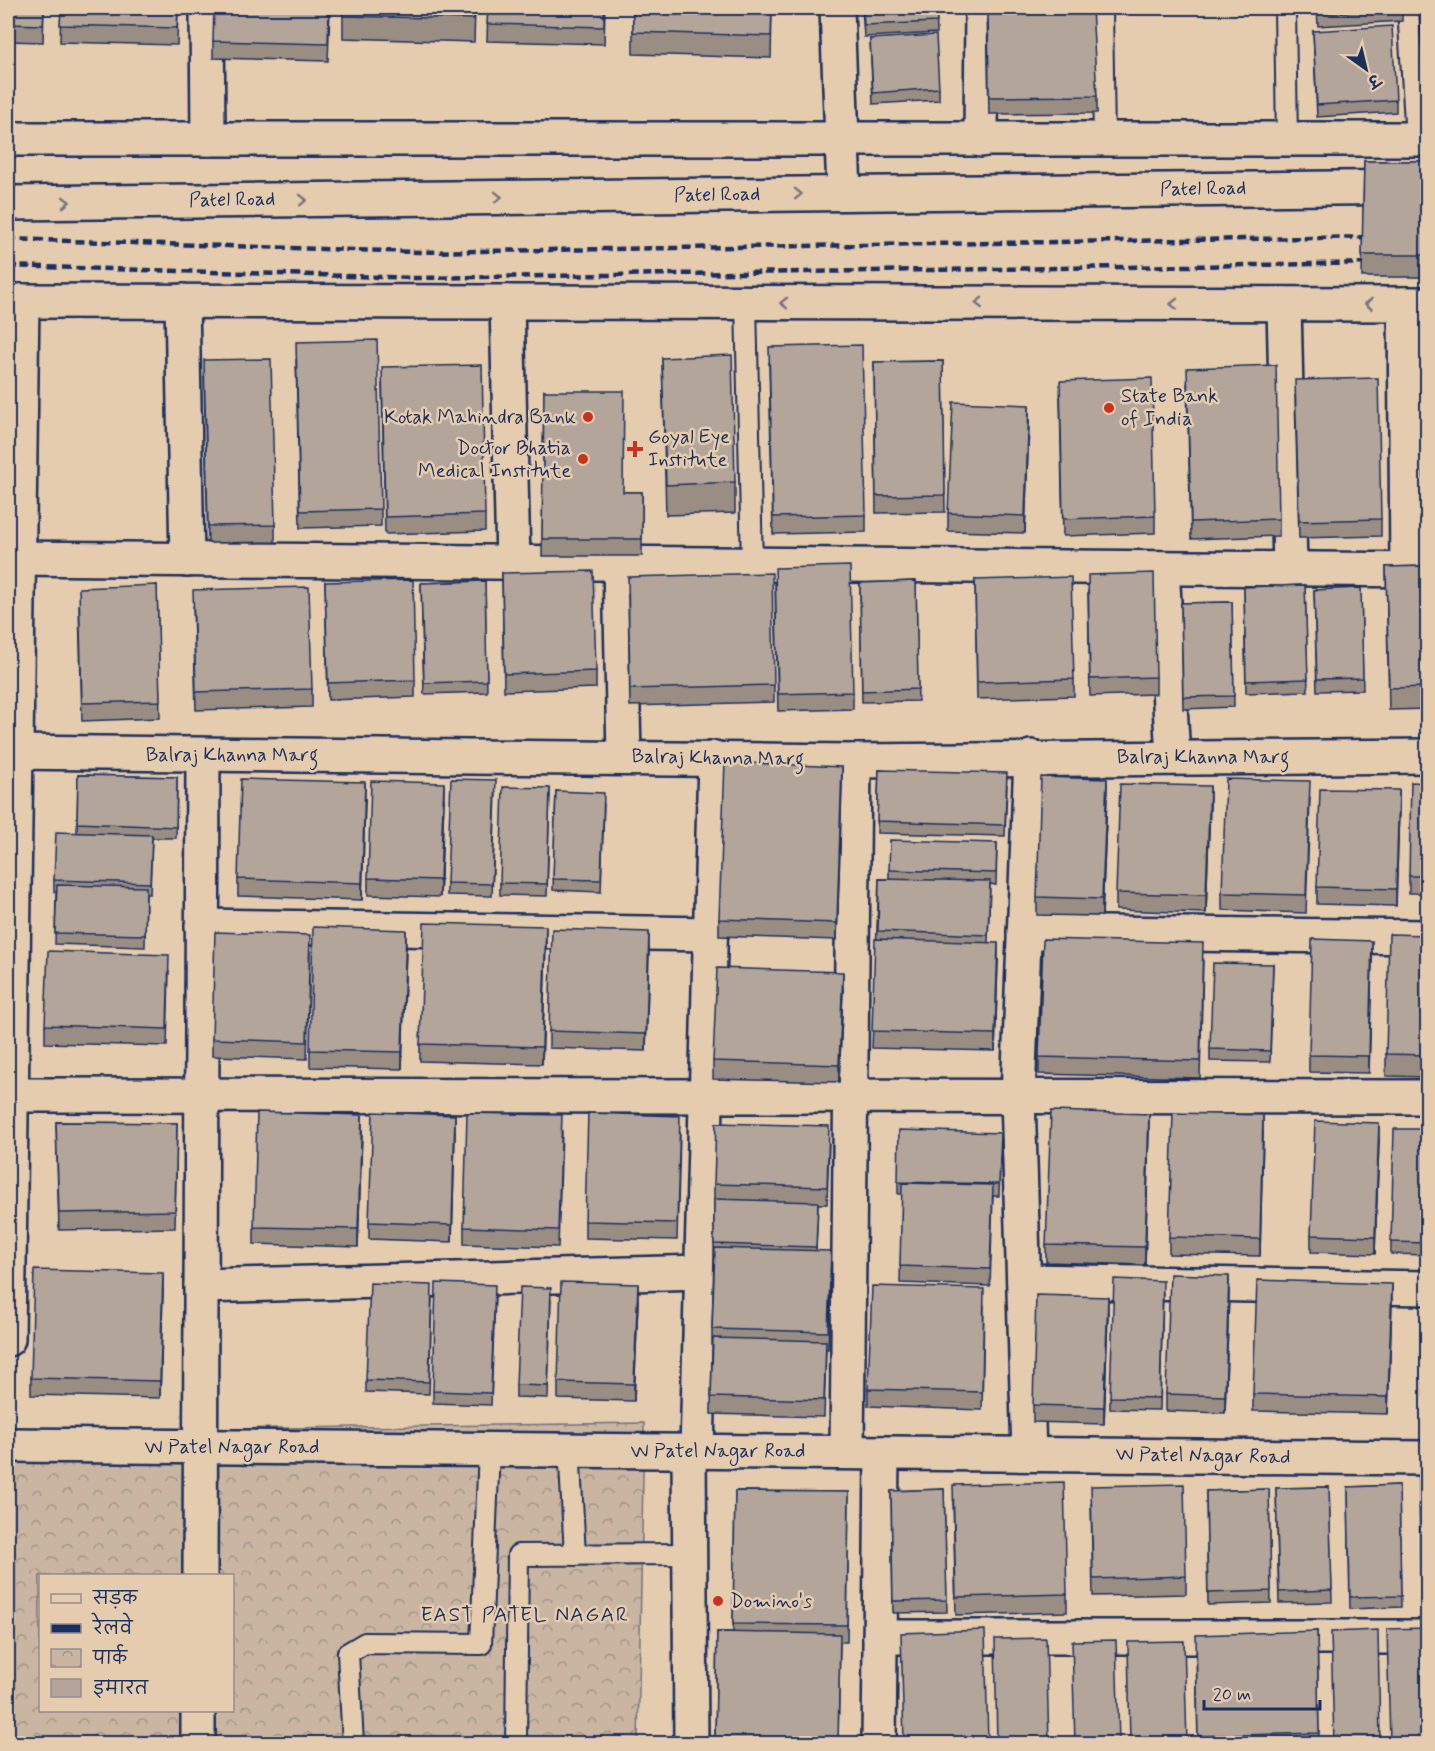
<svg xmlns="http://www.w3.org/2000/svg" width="1435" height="1751" font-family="Mynerve,'Playpen Sans Deva',sans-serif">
<defs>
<pattern id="park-crowns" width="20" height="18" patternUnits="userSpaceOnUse" patternTransform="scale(1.5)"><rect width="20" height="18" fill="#c9b5a2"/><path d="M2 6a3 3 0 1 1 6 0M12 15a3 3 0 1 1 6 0" fill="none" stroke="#a29487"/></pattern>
</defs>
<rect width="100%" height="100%" fill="#e6ccae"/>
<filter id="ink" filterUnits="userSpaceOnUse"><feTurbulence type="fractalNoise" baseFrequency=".0167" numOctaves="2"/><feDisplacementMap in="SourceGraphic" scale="12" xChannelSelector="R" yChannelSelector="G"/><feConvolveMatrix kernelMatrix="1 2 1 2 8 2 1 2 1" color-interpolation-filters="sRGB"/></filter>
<g filter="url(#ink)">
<path fill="url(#park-crowns)" stroke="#727280" stroke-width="1.5" fill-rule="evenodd" d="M644 1423 638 1743H8V1432ZM40 1576H232V1710H40Z"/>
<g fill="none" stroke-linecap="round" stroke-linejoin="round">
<defs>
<g id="lane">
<polyline points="1102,8 1104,140"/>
<polyline points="1285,8 1287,140"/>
<polyline points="1408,8 1416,139"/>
<polyline points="746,303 752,565"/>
<polyline points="570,1464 575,1555"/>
<polyline points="353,1744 348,1653 365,1643 481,1644 489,1449"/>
<polyline points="516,1744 518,1555 689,1554"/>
</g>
<g id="street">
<polyline points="207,8 208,139"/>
<polyline points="837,8 844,193"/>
<polyline points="8,139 1428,139"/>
<polyline points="981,140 982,8"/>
<polyline points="182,301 187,560"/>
<polyline points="507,302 513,563"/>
<polyline points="1284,304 1290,569"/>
<polyline points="1405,304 1407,570"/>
<polyline points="8,558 1428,570"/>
<polyline points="620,563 624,757"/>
<polyline points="1162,568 1173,757"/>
<polyline points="8,752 854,761 1428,756"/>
<polyline points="202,926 711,934"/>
<polyline points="1024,932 1428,937"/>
<polyline points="8,1095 1428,1097"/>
<polyline points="1024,1281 1428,1288"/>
<polyline points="201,1286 702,1272"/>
<polyline points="8,1339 22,301"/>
<polyline points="8,1445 1428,1458"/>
<polyline points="689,1451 691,1744"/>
<polyline points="697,1451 715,758"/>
<polyline points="847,1451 854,761"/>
<polyline points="1029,1454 1018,1097 1031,757"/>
<polyline points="200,1576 203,755"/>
<polyline points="880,1637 1428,1637"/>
<polyline points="198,1744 198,1710"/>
<polyline points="879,1744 882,1453"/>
</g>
<g id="secondary">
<polyline points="8,203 1428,187"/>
<polyline points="8,301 1428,304"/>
</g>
</defs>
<use href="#lane" stroke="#1b2f5e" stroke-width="24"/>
<use href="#street" stroke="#1b2f5e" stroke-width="38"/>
<use href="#secondary" stroke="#1b2f5e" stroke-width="38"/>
<use href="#lane" stroke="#e6ccae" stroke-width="20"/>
<use href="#street" stroke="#e6ccae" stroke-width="33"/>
<use href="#secondary" stroke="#e6ccae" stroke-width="33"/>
<g stroke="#1b2f5e" stroke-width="4.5" stroke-dasharray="9 4.5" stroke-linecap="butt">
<polyline points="8,239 417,252 1378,237"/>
<polyline points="8,266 417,278 1380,263"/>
</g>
</g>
<g fill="#9a8e84" stroke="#1b2f5e" stroke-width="1.5">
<polygon points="8,8 44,8 43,42 8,41"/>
<polygon points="61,8 178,8 177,45 60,42"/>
<polygon points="330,8 328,61 213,58 213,41"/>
<polygon points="343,8 475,8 474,42 343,38"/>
<polygon points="488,8 605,8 604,44 487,41"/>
<polygon points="633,8 772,8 771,58 633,54"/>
<polygon points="862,8 936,8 937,33 864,37"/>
<polygon points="987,8 1097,96 1097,113 989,114"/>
<polygon points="1317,8 1402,8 1402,21 1318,26"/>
<polygon points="1420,8 1428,8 1428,42 1427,27 1421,27"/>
<polygon points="1313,31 1396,100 1396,112 1317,117"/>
<polygon points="870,39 939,88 939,100 873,104"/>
<polygon points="1364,161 1428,161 1428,277 1362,277"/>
<polygon points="662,358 735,482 735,513 666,515"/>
<polygon points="296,359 381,509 381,526 300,528"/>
<polygon points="943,361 945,512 876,513 874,362"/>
<polygon points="769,364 866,515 866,532 773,534"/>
<polygon points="204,377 275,525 275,542 208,543"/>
<polygon points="382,385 485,514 485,531 385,534"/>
<polygon points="1187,385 1279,519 1279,536 1191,539"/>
<polygon points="544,391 623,492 642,492 642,556 542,556"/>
<polygon points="1295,397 1381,519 1381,536 1299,538"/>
<polygon points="1060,398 1155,516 1155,533 1063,536"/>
<polygon points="1428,400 1428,553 1426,553 1423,417"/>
<polygon points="1029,422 1025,533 948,531 948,513"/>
<polygon points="1428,566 1428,709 1389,710 1386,567"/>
<polygon points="502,573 596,671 596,688 504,691"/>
<polygon points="975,580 1074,679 1074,696 977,699"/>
<polygon points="485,581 487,692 424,694 421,583"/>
<polygon points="916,581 918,701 862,702 860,583"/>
<polygon points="325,582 415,680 415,697 328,700"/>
<polygon points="157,585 160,718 82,721 79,605"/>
<polygon points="775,585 853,692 853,709 778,711"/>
<polygon points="1305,585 1308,691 1246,693 1244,587"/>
<polygon points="1361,588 1363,690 1317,691 1314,590"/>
<polygon points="1088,592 1156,677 1156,694 1090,696"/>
<polygon points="628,594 774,685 774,702 630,706"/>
<polygon points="1232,602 1234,707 1183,709 1181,603"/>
<polygon points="193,607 312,689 312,707 196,710"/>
<polygon points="879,770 1007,785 1005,836 877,833"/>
<polygon points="78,775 177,777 176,838 152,838 150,894 146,894 145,947 55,944 56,892 54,892 54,880 77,833"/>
<polygon points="1428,783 1428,893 1409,893 1409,876"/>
<polygon points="842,784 837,940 719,936 719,919"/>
<polygon points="550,788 547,896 500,895 500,883"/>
<polygon points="556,791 604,804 601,892 553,890"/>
<polygon points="496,792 492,896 447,895 447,883"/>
<polygon points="1107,796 1102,916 1037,915 1037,897"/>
<polygon points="1310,798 1306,913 1222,910 1222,893"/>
<polygon points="365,799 362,900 238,896 238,879"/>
<polygon points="444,800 440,897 368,895 368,878"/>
<polygon points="1210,803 1206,913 1116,910 1116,893"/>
<polygon points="1399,808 1396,906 1317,904 1317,887"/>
<polygon points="997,843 996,885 990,884 988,943 998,960 995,1051 872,1048 879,879 889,879 889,870"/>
<polygon points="1428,935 1428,1077 1386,1076 1386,1054"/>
<polygon points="546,943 542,1064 420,1061 420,1044"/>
<polygon points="406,947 402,1069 310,1067 310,1050"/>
<polygon points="649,949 646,1051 549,1048 549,1031"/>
<polygon points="310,952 307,1059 212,1056 212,1039"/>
<polygon points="1372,958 1369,1073 1309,1072 1309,1055"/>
<polygon points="1203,960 1200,1078 1039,1074 1039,1057"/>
<polygon points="1273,964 1270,1062 1210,1061 1210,1049"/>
<polygon points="169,972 167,1046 45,1043 45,1025"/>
<polygon points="843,989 839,1082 713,1079 713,1061"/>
<polygon points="56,1122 177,1123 175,1228 59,1230"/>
<polygon points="1428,1129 1428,1255 1391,1254 1391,1242"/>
<polygon points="1149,1131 1145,1265 1046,1262 1046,1245"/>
<polygon points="362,1132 358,1247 254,1244 254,1227"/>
<polygon points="455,1132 452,1242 369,1239 369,1222"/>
<polygon points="562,1132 558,1247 464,1244 464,1227"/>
<polygon points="680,1133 677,1240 585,1238 585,1221"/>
<polygon points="1001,1133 999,1196 993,1196 990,1286 900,1283 902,1194 898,1194 898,1182"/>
<polygon points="1263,1133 1260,1256 1169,1254 1169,1237"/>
<polygon points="1379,1140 1375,1254 1311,1252 1311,1235"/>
<polygon points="829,1143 827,1204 818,1204 816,1251 831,1268 828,1349 826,1349 824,1417 711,1414 712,1346 712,1329 714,1256 714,1184"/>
<polygon points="163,1290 160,1398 31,1395 31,1378"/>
<polygon points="1163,1292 1160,1410 1110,1409 1110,1397"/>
<polygon points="1229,1293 1225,1413 1166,1411 1166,1394"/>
<polygon points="1428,1295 1428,1396 1424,1396"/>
<polygon points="432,1297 429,1394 366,1392 366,1380"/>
<polygon points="495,1297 491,1405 433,1403 433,1391"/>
<polygon points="551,1299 548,1398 516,1397 516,1385"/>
<polygon points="638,1301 634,1401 558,1399 558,1382"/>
<polygon points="1392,1301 1388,1414 1253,1411 1253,1394"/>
<polygon points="984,1306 982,1410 868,1406 868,1389"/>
<polygon points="1108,1314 1104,1424 1033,1422 1033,1405"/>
<polygon points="1419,1477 1428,1477 1428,1613 1421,1613"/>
<polygon points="1399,1485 1401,1607 1350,1609 1348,1487"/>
<polygon points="1329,1487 1332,1602 1279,1603 1276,1488"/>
<polygon points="944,1489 947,1612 893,1613 891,1491"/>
<polygon points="1269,1489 1271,1603 1208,1605 1206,1491"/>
<polygon points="735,1491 849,1492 847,1642 840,1642 838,1743 715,1743 717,1632 733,1632"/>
<polygon points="953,1502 1067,1594 1067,1612 956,1615"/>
<polygon points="1091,1504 1186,1576 1186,1594 1093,1596"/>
<polygon points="1317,1631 1319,1743 1198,1743 1196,1652"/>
</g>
<g fill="#7d746c" stroke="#1b2f5e" stroke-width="1.5">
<polygon points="1029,405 1029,422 1025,533 1025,516"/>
<polygon points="842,767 842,784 837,940 837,923"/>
<polygon points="1107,779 1107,796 1102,916 1102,899"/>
<polygon points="365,782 365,799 362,900 362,883"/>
<polygon points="444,783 444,800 440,897 440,880"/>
<polygon points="1210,786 1210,803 1206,913 1206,895"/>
<polygon points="1399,790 1399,808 1396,906 1396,889"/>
<polygon points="546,926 546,943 542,1064 542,1047"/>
<polygon points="406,930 406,947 402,1069 402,1052"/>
<polygon points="649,932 649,949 646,1051 646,1034"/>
<polygon points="1372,941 1372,958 1369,1073 1369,1056"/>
<polygon points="998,943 998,960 995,1051 995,1034"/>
<polygon points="843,972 843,989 839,1082 839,1065"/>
<polygon points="1149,1114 1149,1131 1145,1265 1145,1247"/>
<polygon points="362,1115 362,1132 358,1247 358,1229"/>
<polygon points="455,1115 455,1132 452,1242 452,1225"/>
<polygon points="1263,1115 1263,1133 1260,1256 1260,1239"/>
<polygon points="1379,1123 1379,1140 1375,1254 1375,1237"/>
<polygon points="163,1273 163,1290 160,1398 160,1381"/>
<polygon points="1229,1276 1229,1293 1225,1413 1225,1396"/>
<polygon points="638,1284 638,1301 634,1401 634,1384"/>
<polygon points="1392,1284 1392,1301 1388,1414 1388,1397"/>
<polygon points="1108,1297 1108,1314 1104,1424 1104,1407"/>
</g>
<g fill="#b3a59a" stroke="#1b2f5e" stroke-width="1.5">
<polygon points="8,8 44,8 43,25 8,24"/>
<polygon points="61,8 178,8 177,28 60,25"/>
<polygon points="214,8 329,8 328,44 213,41"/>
<polygon points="343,8 474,8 474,19 343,16"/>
<polygon points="488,8 604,8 604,27 487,24"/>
<polygon points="633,8 772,8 771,36 633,32"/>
<polygon points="863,8 936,8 937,22 864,25"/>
<polygon points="988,8 1092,8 1097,96 989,97"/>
<polygon points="1318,8 1402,8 1402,9 1318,14"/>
<polygon points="1420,8 1428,8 1428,15 1421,15"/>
<polygon points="1392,26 1396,100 1317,105 1313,31"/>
<polygon points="936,35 939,88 873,93 870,39"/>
<polygon points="1364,161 1428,161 1428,255 1362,255"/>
<polygon points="377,340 381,509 300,511 296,342"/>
<polygon points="862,345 866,515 773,517 769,347"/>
<polygon points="732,355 735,482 666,485 662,358"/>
<polygon points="271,359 275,525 208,526 204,360"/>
<polygon points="943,361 945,495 876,496 874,362"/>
<polygon points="482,365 485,514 385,517 382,367"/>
<polygon points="1276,365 1279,519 1191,522 1187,368"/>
<polygon points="1152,378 1155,516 1063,519 1060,381"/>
<polygon points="1378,378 1381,519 1299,521 1295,380"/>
<polygon points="544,391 624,391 623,492 642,492 642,539 542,539"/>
<polygon points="1423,400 1428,400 1428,536 1426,536"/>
<polygon points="953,402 1029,405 1025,516 948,513"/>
<polygon points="850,566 853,692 778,694 775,568"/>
<polygon points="1428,566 1428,687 1389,688 1386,567"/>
<polygon points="593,571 596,671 504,674 502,573"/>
<polygon points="772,573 774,685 630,689 628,577"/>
<polygon points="1154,573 1156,677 1090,679 1088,575"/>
<polygon points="1071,577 1074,679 977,682 975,580"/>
<polygon points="413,580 415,680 328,683 325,582"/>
<polygon points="485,581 487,681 424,683 421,583"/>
<polygon points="916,581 918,689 862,691 860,583"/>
<polygon points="157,585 160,701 82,703 79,588"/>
<polygon points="1305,585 1308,679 1246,681 1244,587"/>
<polygon points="309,587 312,689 196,692 193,590"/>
<polygon points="1361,588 1363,678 1317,679 1314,590"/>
<polygon points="1232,602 1234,696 1183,697 1181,603"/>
<polygon points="725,762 842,767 837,923 719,919"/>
<polygon points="879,770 1007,773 1005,825 877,821"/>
<polygon points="78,775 177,777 176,827 77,823"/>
<polygon points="1041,777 1107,779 1102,899 1037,897"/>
<polygon points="241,779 365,782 362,883 238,879"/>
<polygon points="451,779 496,780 492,884 447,883"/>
<polygon points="1226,779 1310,781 1306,895 1222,893"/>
<polygon points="371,781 444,783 440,880 368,878"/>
<polygon points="1411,782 1428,783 1428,876 1409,876"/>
<polygon points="1120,784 1210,786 1206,895 1116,893"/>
<polygon points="503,787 550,788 547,884 500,883"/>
<polygon points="1320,789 1399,790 1396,889 1317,887"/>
<polygon points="556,791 604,793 601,880 553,879"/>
<polygon points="56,832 152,835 150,883 54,880"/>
<polygon points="890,840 997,843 996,873 889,870"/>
<polygon points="879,879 990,881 988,935 878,931"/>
<polygon points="57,885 146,887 145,935 55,933"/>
<polygon points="424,923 546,926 542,1047 420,1044"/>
<polygon points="313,927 406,930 402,1052 310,1050"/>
<polygon points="552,929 649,932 646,1034 549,1031"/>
<polygon points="215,932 310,935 307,1042 212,1039"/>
<polygon points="1389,934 1428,935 1428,1055 1386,1054"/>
<polygon points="875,939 998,943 995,1034 872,1031"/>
<polygon points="1043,939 1203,943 1200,1061 1039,1057"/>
<polygon points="1312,939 1372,941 1369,1056 1309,1055"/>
<polygon points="48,951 169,955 167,1029 45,1025"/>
<polygon points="1213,963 1273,964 1270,1051 1210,1049"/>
<polygon points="717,968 843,972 839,1065 713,1061"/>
<polygon points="1051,1111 1149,1114 1145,1247 1046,1245"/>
<polygon points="257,1112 362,1115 358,1229 254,1227"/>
<polygon points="373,1112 455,1115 452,1225 369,1222"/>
<polygon points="467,1113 562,1115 558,1230 464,1227"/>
<polygon points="588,1113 680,1116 677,1223 585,1221"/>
<polygon points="1173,1113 1263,1115 1260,1239 1169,1237"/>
<polygon points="1315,1121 1379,1123 1375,1237 1311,1235"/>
<polygon points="56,1122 177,1123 175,1211 59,1213"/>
<polygon points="716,1123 829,1126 827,1187 714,1184"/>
<polygon points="1394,1129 1428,1129 1428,1243 1391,1242"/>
<polygon points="899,1130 1001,1133 999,1184 898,1182"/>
<polygon points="902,1183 993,1185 990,1269 900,1266"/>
<polygon points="714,1199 818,1202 816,1247 714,1244"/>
<polygon points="715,1248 831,1251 828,1332 712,1329"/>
<polygon points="34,1270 163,1273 160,1381 31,1378"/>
<polygon points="1170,1274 1229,1276 1225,1396 1166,1394"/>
<polygon points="1114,1279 1163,1281 1160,1398 1110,1397"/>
<polygon points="1257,1280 1392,1284 1388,1397 1253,1394"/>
<polygon points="561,1282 638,1284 634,1384 558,1382"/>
<polygon points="370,1283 432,1285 429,1382 366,1380"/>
<polygon points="436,1283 495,1285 491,1393 433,1391"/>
<polygon points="872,1286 984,1289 982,1392 868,1389"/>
<polygon points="520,1287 551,1288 548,1386 516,1385"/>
<polygon points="1036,1295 1108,1297 1104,1407 1033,1405"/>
<polygon points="1428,1295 1428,1384 1424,1384"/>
<polygon points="713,1338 826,1341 824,1400 711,1397"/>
<polygon points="1419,1477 1428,1477 1428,1596 1421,1596"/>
<polygon points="1064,1482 1067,1594 956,1597 953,1485"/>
<polygon points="1184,1484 1186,1576 1093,1579 1091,1486"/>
<polygon points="1399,1485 1401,1596 1350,1597 1348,1487"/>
<polygon points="1329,1487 1332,1590 1279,1592 1276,1488"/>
<polygon points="944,1489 947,1600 893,1601 891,1491"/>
<polygon points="1269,1489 1271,1591 1208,1593 1206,1491"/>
<polygon points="735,1491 849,1492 847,1625 733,1624"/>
<polygon points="1428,1628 1428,1743 1390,1743 1387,1629"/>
<polygon points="985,1630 988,1743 904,1743 901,1633"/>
<polygon points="1378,1630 1380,1743 1334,1743 1331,1632"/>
<polygon points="1317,1631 1319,1733 1198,1736 1196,1635"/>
<polygon points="717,1632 840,1634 838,1743 715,1742"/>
<polygon points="1046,1638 1049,1743 997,1743 995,1639"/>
<polygon points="1116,1640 1119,1743 1075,1743 1072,1641"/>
<polygon points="1184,1641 1187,1743 1130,1743 1128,1642"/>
</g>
<defs><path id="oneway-chevron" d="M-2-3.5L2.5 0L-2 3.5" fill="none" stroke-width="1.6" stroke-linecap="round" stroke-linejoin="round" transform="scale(1.5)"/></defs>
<g stroke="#767682">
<use href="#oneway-chevron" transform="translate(798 194) rotate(-1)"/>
<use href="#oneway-chevron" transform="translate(498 197) rotate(-1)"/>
<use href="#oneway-chevron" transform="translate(303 200) rotate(-1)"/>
<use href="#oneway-chevron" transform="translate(66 202) rotate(-1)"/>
<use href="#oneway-chevron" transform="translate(784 303) rotate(-180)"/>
<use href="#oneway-chevron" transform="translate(979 303) rotate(-180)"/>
<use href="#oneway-chevron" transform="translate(1174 304) rotate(-180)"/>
<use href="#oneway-chevron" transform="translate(1369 304) rotate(180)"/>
</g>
</g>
<g fill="#c8321e" stroke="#e6ccae" stroke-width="2">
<circle cx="1109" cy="408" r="6"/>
<circle cx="588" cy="417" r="6"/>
<path d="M632 440h6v6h6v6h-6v6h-6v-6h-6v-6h6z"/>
<circle cx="583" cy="459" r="6"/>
<circle cx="718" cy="1601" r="6"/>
</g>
<g text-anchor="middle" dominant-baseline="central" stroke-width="5" stroke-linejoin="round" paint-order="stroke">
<g font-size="20" fill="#1b2f5e" stroke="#e6ccae">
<text transform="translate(1203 189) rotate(-1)">Patel Road</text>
<text transform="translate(717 195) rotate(-1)">Patel Road</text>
<text transform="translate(232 200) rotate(-1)">Patel Road</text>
<text x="232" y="755">Balraj Khanna Marg</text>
<text x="1203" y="757">Balraj Khanna Marg</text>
<text transform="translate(718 758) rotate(1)">Balraj Khanna Marg</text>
<text x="232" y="1447">W Patel Nagar Road</text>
<text x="718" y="1451">W Patel Nagar Road</text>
<text transform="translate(1203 1456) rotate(1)">W Patel Nagar Road</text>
</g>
<g font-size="20" fill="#1b2f5e" stroke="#e6ccae" text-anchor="start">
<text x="1121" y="396">State Bank<tspan x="1121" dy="23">of India</tspan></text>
<text x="576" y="417" text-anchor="end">Kotak Mahindra Bank</text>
<text x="648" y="437">Goyal Eye<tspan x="648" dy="23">Institute</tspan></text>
<text x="571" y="448" text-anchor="end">Doctor Bhatia<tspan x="571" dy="23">Medical Institute</tspan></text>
<text x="730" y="1601">Domino's</text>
</g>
<g font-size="21" letter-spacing="1.5" fill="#1b2f5e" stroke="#e6ccae">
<text x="525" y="1615">EAST PATEL NAGAR</text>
</g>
</g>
<rect width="1435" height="1751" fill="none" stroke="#e6ccae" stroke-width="30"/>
<rect x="15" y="15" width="1405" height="1721" fill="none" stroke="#1b2f5e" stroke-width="2" filter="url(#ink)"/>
<rect x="39" y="1574" width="195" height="138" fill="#e6ccae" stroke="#958d8e" stroke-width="1.5"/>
<rect x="51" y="1594" width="30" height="9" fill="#e6ccae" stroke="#958d8e" stroke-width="1.5"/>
<text x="93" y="1604" font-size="18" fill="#1b2f5e">सड़क</text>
<rect x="51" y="1624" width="30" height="9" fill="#1b2f5e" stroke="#958d8e" stroke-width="1.5"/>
<text x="93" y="1634" font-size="18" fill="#1b2f5e">रेलवे</text>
<rect x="51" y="1649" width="30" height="18" fill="url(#park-crowns)" stroke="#958d8e" stroke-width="1.5"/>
<text x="93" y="1664" font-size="18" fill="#1b2f5e">पार्क</text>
<rect x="51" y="1679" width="30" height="18" fill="#b3a59a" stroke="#958d8e" stroke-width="1.5"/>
<text x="93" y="1694" font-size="18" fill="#1b2f5e">इमारत</text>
<g transform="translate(1366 69) rotate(146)" stroke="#e6ccae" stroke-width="4.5" paint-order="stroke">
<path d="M0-4.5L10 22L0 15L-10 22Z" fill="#1b2f5e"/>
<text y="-9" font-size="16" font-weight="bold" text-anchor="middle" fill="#1b2f5e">उ</text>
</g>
<path d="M1204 1700v9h116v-9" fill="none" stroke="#1b2f5e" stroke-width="3"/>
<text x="1213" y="1700" font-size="18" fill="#1b2f5e" stroke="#e6ccae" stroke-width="4.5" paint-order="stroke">20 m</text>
</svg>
